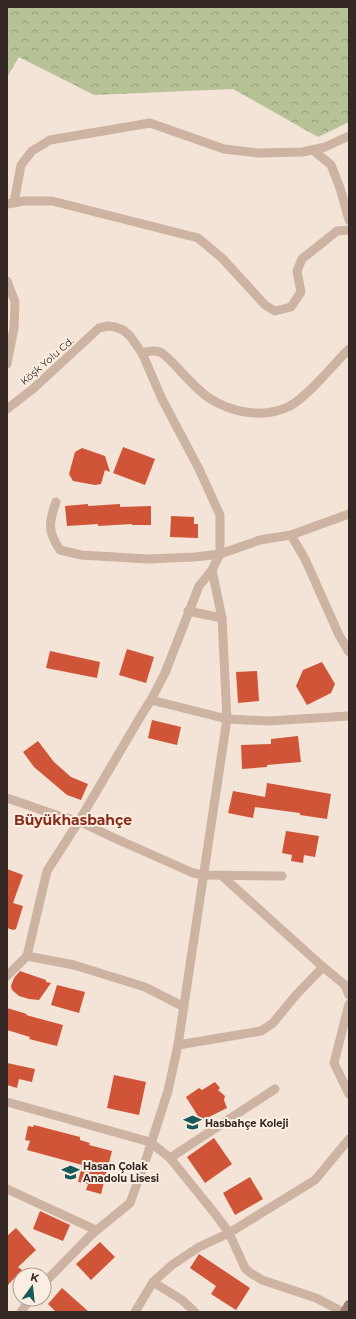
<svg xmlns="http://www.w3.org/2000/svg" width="356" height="1319" font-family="Montserrat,sans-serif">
<defs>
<pattern id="forest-crowns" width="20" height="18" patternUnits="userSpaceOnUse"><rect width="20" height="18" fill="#b7c396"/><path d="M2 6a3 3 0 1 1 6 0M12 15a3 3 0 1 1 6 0" fill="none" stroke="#969e7a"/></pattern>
</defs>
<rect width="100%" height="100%" fill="#f3e4d7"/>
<polygon fill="url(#forest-crowns)" points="7,7 349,7 349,122 318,137 233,89 94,95 19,57 7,77"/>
<g fill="#d05438">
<polygon points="123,447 155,459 145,485 113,473"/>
<polygon points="82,448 105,456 110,472 105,470 101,484 95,485 73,481 69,474 75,452"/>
<polygon points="88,504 88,506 120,504 120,507 151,506 151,525 132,525 132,524 98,526 98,524 67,526 65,506"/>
<polygon points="171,516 194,517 194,524 198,524 198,538 170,537"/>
<polygon points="127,649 154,657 146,683 119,675"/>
<polygon points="50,651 100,662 97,678 46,668"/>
<polygon points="322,662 335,684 331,693 307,705 296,686 303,670"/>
<polygon points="257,671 259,701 238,703 236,672"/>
<polygon points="152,720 181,727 177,745 148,738"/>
<polygon points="298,736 301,762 267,765 267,767 242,769 241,745 271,744 271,739"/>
<polygon points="38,741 54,762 71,777 88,784 81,800 67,795 34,767 23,752"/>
<polygon points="267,783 331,794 327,819 300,815 300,813 255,807 253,818 228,813 233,791 265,797"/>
<polygon points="286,831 319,836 315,857 304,855 303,863 291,861 292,855 282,853"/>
<polygon points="7,869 23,875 13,903 23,906 16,929 13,930 7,928"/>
<polygon points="20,971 46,980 46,982 51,983 39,1000 29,999 19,996 12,990 11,986 14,978"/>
<polygon points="57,985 85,992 79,1013 51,1005"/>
<polygon points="7,1008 27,1014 26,1015 63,1025 57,1046 29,1039 30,1037 7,1030"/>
<polygon points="7,1063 35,1069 32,1082 19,1079 17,1088 7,1085"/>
<polygon points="114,1075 146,1082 139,1115 107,1108"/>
<polygon points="215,1082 220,1088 218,1090 225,1096 224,1100 227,1108 201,1121 186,1097 199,1088 202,1090"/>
<polygon points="34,1125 80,1137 80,1140 90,1143 89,1145 112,1151 101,1194 86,1190 88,1184 78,1182 82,1165 27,1150 30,1141 25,1140 28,1126 33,1127"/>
<polygon points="214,1138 232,1164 205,1183 187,1157"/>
<polygon points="250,1177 263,1199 235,1215 223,1193"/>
<polygon points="40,1211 70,1225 63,1241 33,1229"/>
<polygon points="16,1228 36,1250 18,1267 22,1270 7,1286 7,1236"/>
<polygon points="100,1242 115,1257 91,1280 76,1264"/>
<polygon points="199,1254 250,1288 236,1310 211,1294 216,1286 190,1268"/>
<polygon points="62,1288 89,1312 56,1312 48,1304"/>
</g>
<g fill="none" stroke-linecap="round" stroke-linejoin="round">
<g stroke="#ccb3a2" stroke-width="9">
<polyline points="313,150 331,165 340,188 349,220"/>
<polyline points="14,203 21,165 32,151 50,140 150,123 224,149 258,153 303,152 325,147 349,136"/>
<polyline points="7,204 24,201 52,201 198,238 222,258 265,305 275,311 291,307 301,292 297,271 302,259 337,231 349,230"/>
<polyline points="7,281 15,302 14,328 7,364"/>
<path d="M142 353C148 351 154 350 160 352 168 356 179 370 186 377 193 384 200 392 209 398 232 413 264 419 290 406 309 395 333 365 349 349"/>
<polyline points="7,409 34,388 99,328 108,326 115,327 123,330 130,336 142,353 162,399 199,469 220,515 220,554 212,570 199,586 165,673 151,700 142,714 79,821 47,871 27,956 7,976"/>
<path d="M56 502C49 522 47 531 60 550L81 555 148 559 195 557 220 554 260 540 291 535 349 514"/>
<polyline points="291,535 305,559 339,635 349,652"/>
<polyline points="188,611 222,618"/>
<polyline points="151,700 227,719 268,721 349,716"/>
<polyline points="7,798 62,817 79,821 112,837 193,873 204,875 282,876"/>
<polyline points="221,875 323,967 345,985 349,995"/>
<polyline points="27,956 74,965 145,987 184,1007"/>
<polyline points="349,1004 334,1063 349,1094"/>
<polyline points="178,1045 261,1031 273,1023 296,995 323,967"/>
<polyline points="7,1102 150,1142 170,1158 216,1215 229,1233 245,1268 249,1272 262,1280 316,1298 343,1312"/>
<polyline points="170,1158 275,1089"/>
<polyline points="7,1189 96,1230"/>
<polyline points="153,1282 182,1300 195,1312"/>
<polyline points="44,1283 91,1235 130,1203 146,1159 168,1091 178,1045 227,719 222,618 212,570"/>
<polyline points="21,1312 30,1299"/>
<polyline points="135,1312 153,1282 172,1265 199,1247 229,1233 315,1180 349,1139"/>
</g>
<polyline stroke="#9f8174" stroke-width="10" points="345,1312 349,1305"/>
</g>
<defs>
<symbol id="school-bare" viewBox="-9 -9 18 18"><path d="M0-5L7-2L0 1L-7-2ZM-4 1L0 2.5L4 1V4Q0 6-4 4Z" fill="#185a5a" stroke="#faeee3" stroke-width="2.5" paint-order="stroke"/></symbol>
</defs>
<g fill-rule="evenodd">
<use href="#school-bare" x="180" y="1110" width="25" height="25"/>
<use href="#school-bare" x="58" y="1160" width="25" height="25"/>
</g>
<g text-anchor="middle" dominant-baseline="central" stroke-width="4" stroke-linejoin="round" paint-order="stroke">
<g font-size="10" fill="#362925" stroke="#faeee3">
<text transform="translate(47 361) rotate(-41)">Köşk Yolu Cd.</text>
</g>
<g font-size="10" font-weight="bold" fill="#362925" stroke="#faeee3" text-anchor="start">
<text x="205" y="1123">Hasbahçe Koleji</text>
<text x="83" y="1166">Hasan Çolak<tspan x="83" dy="12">Anadolu Lisesi</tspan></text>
</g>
<g font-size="14" font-weight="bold" fill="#8b2c18" stroke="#faeee3">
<text x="73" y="820">Büyükhasbahçe</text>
</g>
</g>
<rect width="356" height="1319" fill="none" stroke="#362925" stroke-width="16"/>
<g transform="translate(32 1287) rotate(15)"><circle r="19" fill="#faeee3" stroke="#ac9f97"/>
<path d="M0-3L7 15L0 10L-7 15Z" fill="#185a5a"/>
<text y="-6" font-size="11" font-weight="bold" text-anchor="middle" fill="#362925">K</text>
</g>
</svg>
